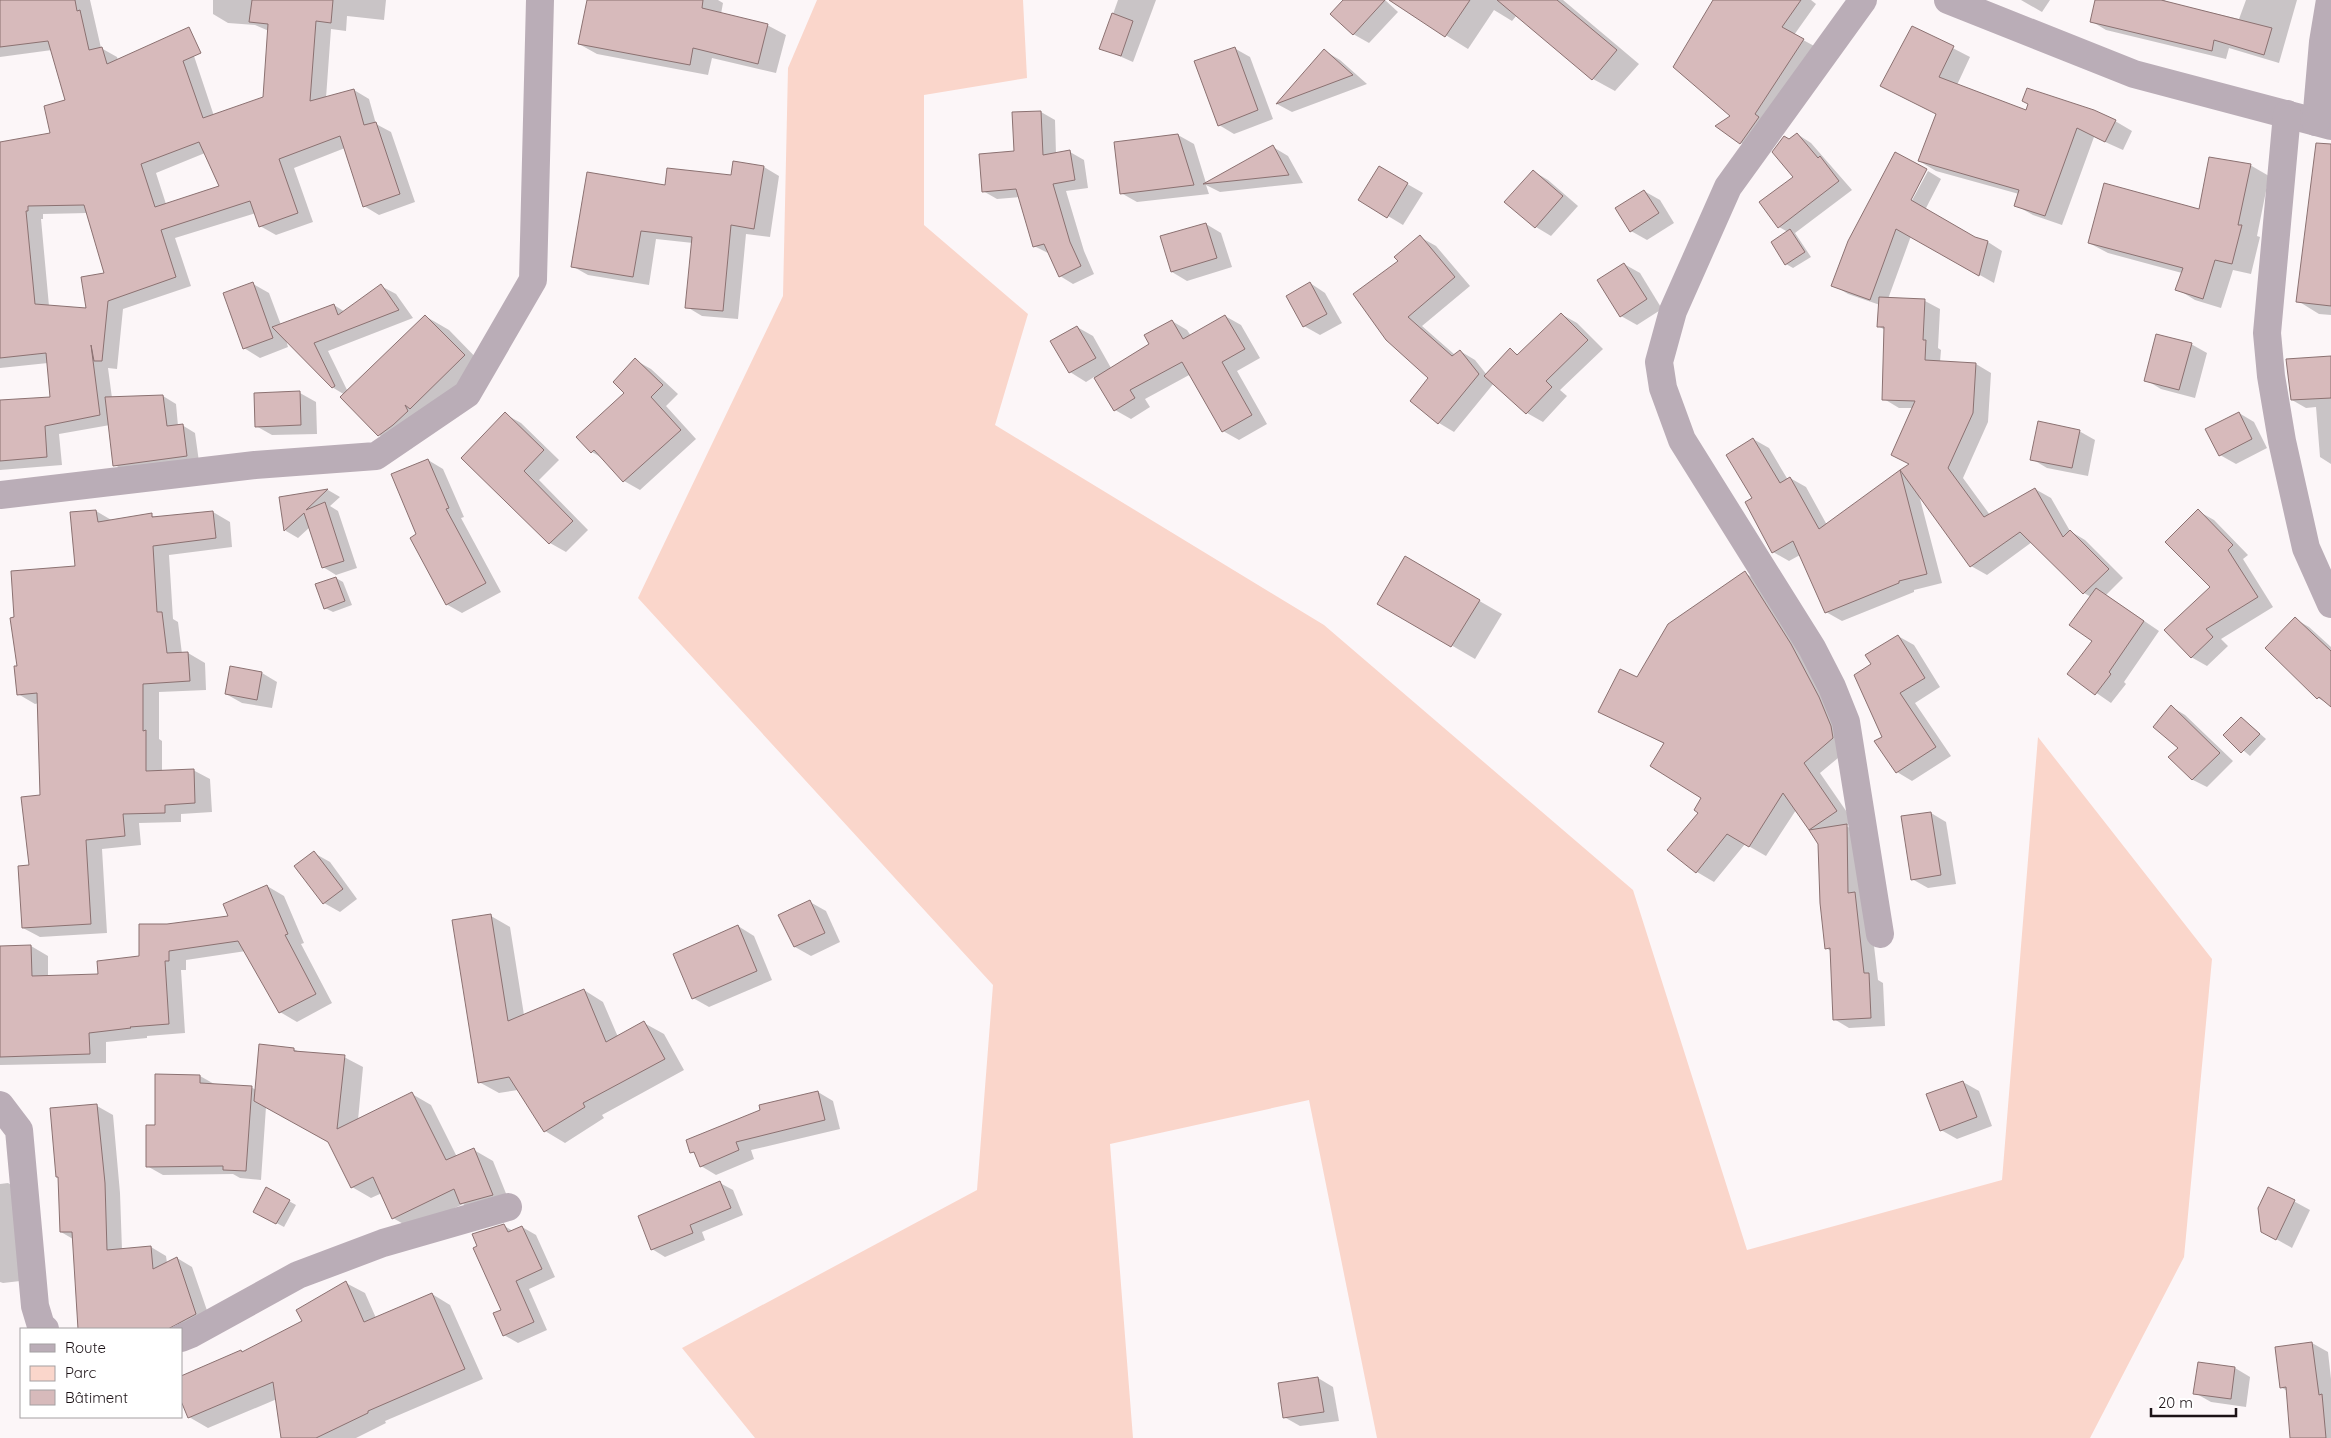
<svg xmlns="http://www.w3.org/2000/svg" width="2331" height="1438" font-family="Quicksand,sans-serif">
<rect width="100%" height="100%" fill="#fcf6f8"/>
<polygon fill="#fad6cb" points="817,0 1023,0 1027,78 924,95 924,225 1028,314 995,425 1324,625 1633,890 1747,1250 2002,1180 2038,737 2212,959 2184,1257 2090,1438 1377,1438 1309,1100 1110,1144 1133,1438 755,1438 682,1348 977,1190 993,985 638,598 783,296 788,68"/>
<g fill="#0003" fill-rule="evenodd">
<path d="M0 0H90L101 48 117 57 118 60 190 44 214 116 264 98 269 31 255 25 228 23 213 14V0H386L384 20 347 16 346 31 331 29 326 98 354 90 369 99 376 124 391 132 415 202 379 215 364 206 345 148 294 168 313 222 276 235 260 226 256 213 175 238 191 286 123 309 117 369 108 368 112 398 163 396 176 404 178 426 182 425 195 433 199 462 127 472 115 465 110 425 59 434 62 465 0 470V402L52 398 48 363 0 368V143L52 134 66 101 52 50 0 57ZM205 153 221 187 166 204 156 173ZM88 213 105 274 87 309 49 306 41 219H43V214Z"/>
<polygon points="588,0 718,0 723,3 721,14 767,25 786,35 776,73 712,58 708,75 597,54 579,44"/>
<polygon points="1118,0 1156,0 1133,62 1101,48"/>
<polygon points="1345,0 1385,0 1398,12 1369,43 1353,34"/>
<polygon points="1414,0 1563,0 1639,64 1615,91 1593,79 1517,15 1512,21 1494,10 1468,49 1407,11"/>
<polygon points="1715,0 1811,0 1816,4 1794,35 1816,47 1753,150 1741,143 1732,116"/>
<polygon points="2021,0 2050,0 2042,12"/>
<polygon points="2097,0 2165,0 2166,2 2239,19 2246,0 2297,0 2279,63 2229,48 2226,59 2106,30 2091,21"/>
<polygon points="1912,27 1970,57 1957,85 2027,112 2115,121 2132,131 2123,150 2094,137 2062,225 2033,215 2015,205 2019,194 1936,171 1919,161 1937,114"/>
<polygon points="1234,48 1250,57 1273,119 1234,134 1219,125"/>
<polygon points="1325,51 1340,60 1367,84 1292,112 1277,104"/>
<polygon points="1041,112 1055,120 1056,154 1070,152 1084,160 1088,188 1066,191 1084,251 1094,274 1073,284 1060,276 1050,254 1034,246 1020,197 997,199 983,191 1015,152"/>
<polygon points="1797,134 1811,143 1852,190 1795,233 1811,257 1793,268 1786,264 1788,232 1779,227 1794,177"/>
<polygon points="1178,135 1194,144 1206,183 1273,147 1288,156 1303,183 1220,192 1206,185 1209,194 1137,202 1121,193"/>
<polygon points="2331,154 2331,315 2319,314 2298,301"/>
<polygon points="2250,165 2269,176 2257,236 2260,237 2251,274 2233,270 2221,308 2195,300 2177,289 2182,273 2108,253 2089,243 2200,211"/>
<polygon points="764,167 779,176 770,237 746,234 738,319 702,316 687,307 693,243 656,239 649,285 588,275 572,266 666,186 732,176"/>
<polygon points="1533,171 1548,180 1578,206 1551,236 1536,227 1506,202"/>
<polygon points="1928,171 1941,179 1925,210 1975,238 1988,242 2002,251 1994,283 1911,236 1888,299 1925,301 1940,309 1938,348 1941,350 1940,362 1976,364 1991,373 1988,422 1963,478 1990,515 2035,489 2051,498 2070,531 2085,540 2123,578 2106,595 2159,631 2124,682 2126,684 2111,703 2069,674 2094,641 2091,597 2084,593 2032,542 1987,575 1971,566 1919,495 1942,583 1914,590 1914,592 1842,621 1826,612 1800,555 1789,561 1773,552 1753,499 1753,439 1769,448 1788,480 1790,478 1806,487 1827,525 1900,472 1905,475 1910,465 1913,408 1899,408 1884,399 1885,330 1878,326 1880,305 1848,294 1833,285 1907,205 1909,206"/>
<polygon points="1395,177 1423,193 1403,225 1388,216"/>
<polygon points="1644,191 1660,200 1674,223 1647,240 1631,231"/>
<polygon points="1206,224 1221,233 1232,267 1187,281 1172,272"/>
<polygon points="1420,237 1436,246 1470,286 1422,326 1455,355 1460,351 1475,360 1487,375 1510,350 1519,355 1561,314 1577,323 1603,349 1560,390 1567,396 1543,422 1527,413 1494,383 1454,432 1439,423 1411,401 1430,378 1387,339 1400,262"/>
<polygon points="1624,264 1640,273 1662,309 1637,325 1621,316"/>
<polygon points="1310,283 1325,293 1342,323 1320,335 1304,326"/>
<polygon points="253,284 269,293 281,325 334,305 345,312 381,286 396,294 413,318 328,351 348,392 425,316 449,330 488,370 403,448 379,435 345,395 332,387 286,340 288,347 260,358 244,348"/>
<polygon points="1225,316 1241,325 1260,358 1237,371 1267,424 1239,440 1223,431 1191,374 1145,399 1150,407 1131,419 1115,410 1094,377 1086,382 1070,372 1052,342 1077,327 1093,336 1111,368 1150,344 1172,321 1187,330 1191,336"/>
<polygon points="2191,344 2207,353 2195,398 2161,389 2146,380"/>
<polygon points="2331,358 2331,464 2320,457 2316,407 2306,408 2292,400"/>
<polygon points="635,360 651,369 678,394 666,406 696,439 640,490 624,481 604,459 592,452 626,393"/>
<polygon points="300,393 316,402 317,434 272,435 256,426"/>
<polygon points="2239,413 2254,422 2267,448 2236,464 2220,455"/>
<polygon points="505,414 521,423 559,460 539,480 588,530 566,552 550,543 462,458"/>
<polygon points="2079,431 2095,440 2088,476 2047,468 2032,459"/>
<polygon points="428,460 443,469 464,517 461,518 501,592 462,613 446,604 418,535"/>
<polygon points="328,490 340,497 330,506 338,511 357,568 336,575 323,567 310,527 298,538 286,531 281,498"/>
<polygon points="96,511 113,521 151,515 156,518 213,512 230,522 232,547 169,555 173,619 178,622 182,654 188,653 205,663 206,690 159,692 159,739 162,741 162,771 193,770 210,779 212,812 181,814 181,822 139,823 141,845 102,849 107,933 40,937 23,928 41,796 39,703 35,704 18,694 19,667 76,567 71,514"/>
<polygon points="2198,511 2214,520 2248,555 2243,559 2273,607 2221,639 2228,646 2207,666 2191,657 2212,587"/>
<polygon points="1405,558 1502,614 1475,659 1379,603"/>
<polygon points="1745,573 1762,583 1850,748 1820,773 1853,821 1846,826 1861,834 1878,980 1883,983 1885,1026 1849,1028 1834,1019 1831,951 1826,948 1819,843 1796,810 1766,856 1745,844 1714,882 1697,872 1699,813 1703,798 1665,744 1600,711 1637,679"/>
<polygon points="336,578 343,582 352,605 333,612 325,608"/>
<polygon points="2295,619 2309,627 2331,647 2331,705 2318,698"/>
<polygon points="1898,636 1914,645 1940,687 1915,703 1951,756 1912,781 1897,772 1883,737 1873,664"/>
<polygon points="262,673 277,682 272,708 242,703 226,694"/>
<polygon points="2172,707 2185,715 2233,761 2207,787 2193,780 2170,757 2179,748"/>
<polygon points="2242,718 2266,739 2250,756 2225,735"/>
<polygon points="1931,813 1946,822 1956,884 1928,888 1912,879"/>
<polygon points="314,853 330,862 357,899 340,912 324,903"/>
<polygon points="267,886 284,896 304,943 301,944 332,1003 297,1022 280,1012 246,951 186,960 186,970 181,970 185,1033 147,1036 147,1038 106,1042 106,1063 0,1065 0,1007 31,946 48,956 48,977 100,976 140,958 167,926 229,917"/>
<polygon points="810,902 826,911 840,942 811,956 795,947 780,916"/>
<polygon points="491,916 510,927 524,1015 584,990 603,1002 618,1037 644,1023 664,1034 684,1070 602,1115 604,1118 565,1143 545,1131 518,1090 499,1093 479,1082"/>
<polygon points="738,926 754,936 772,980 709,1007 693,998"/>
<polygon points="293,1049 300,1052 344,1057 363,1067 358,1120 412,1094 431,1105 457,1157 474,1150 493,1161 511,1206 480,1214 463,1204 412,1229 393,1218 382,1193 371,1198 352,1187 329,1142 266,1107 261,1180 240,1178 233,1174 163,1175 147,1166 156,1126 200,1076 216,1085 251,1087 256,1090"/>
<polygon points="1963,1082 1979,1091 1992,1126 1957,1139 1941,1130"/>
<polygon points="818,1092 833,1101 840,1129 751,1150 754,1159 716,1175 701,1166 696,1154 692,1152"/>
<polygon points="97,1106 113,1115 120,1193 122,1250 151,1247 166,1256 167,1263 177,1258 192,1267 211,1322 181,1329 79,1329 73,1239 61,1232 59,1178 57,1177"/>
<polygon points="8,1183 22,1192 29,1280 3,1283 0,1282 0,1184"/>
<polygon points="720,1183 733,1190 743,1215 702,1232 705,1240 665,1257 652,1249"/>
<polygon points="2269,1188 2310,1210 2292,1248 2262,1231"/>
<polygon points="267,1189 296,1205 284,1227 254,1211"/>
<polygon points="504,1226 513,1231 522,1227 536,1235 555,1277 529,1289 547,1330 518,1343 504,1335"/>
<polygon points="346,1283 365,1293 376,1318 432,1294 450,1305 483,1379 385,1421 386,1423 356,1438 282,1438 277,1399 208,1428 189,1417 241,1351 244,1353 304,1321"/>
<polygon points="2312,1343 2328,1352 2331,1379 2331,1438 2292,1438 2287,1391 2281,1387"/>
<polygon points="2235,1368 2250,1377 2246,1407 2211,1402 2195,1393"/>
<polygon points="1318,1378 1333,1387 1339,1421 1300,1426 1284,1417"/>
</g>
<g fill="#d7babb" stroke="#8b7171" fill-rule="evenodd">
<path d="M0 0H75L77 11 80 10 89 50 102 47 107 64 189 27 201 53 183 61 203 118 263 97 268 24 249 22 252 0H333L331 23 316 21 310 101 354 89 364 125 376 122 400 194 363 207 340 136 279 159 298 213 259 227 250 201 161 230 176 277 108 301 102 361H94L91 345 100 415 45 426 47 457 0 461V400L50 397 46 353 0 358V142L50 133 44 106 65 100 48 41 0 47ZM199 142 219 186 155 207 141 164ZM84 205 104 273 81 277 86 308 35 304 26 211H28V206Z"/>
<polygon points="587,0 703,0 702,8 768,24 758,64 693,48 690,65 578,44"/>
<polygon points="1343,0 1385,0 1353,35 1330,14"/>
<polygon points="1389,0 1470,0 1445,37"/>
<polygon points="1497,0 1557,0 1617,50 1592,80"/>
<polygon points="1713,0 1801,0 1782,27 1804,39 1755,114 1759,117 1740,144 1715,126 1730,116 1673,67"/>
<polygon points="2095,0 2161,0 2272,28 2264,55 2214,40 2212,51 2090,22"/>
<polygon points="1112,13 1133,21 1121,56 1099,49"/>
<polygon points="1912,26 1954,46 1939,77 2026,110 2028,104 2022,101 2027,88 2094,110 2116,120 2105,142 2077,128 2045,216 2014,206 2019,190 1918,161 1936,114 1880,86"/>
<polygon points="1235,47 1258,110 1218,126 1194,61"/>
<polygon points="1324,49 1353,75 1276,104"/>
<polygon points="1041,111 1043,155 1070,150 1075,180 1053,184 1070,242 1081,266 1059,277 1044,244 1033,247 1016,189 982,192 979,154 1014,151 1012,112"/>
<polygon points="1797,133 1818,158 1820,156 1839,181 1778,228 1759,202 1793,177 1772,152 1784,136 1789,139"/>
<polygon points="1178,134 1194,185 1120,194 1114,142"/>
<polygon points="2316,143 2331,144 2331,306 2296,302"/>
<polygon points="1273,145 1289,175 1203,184"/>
<polygon points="1895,152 1927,169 1911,200 1975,237 1988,241 1979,276 1896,229 1870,300 1831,286 1848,241"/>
<polygon points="2209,157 2251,164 2238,225 2242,225 2232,264 2215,260 2203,299 2175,290 2183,268 2088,243 2104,183 2199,209"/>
<polygon points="733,161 764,166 754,229 731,225 723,311 685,308 692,237 641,231 633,277 571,267 587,172 665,185 667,168 731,175"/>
<polygon points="1379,166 1408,183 1387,218 1358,200"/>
<polygon points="1533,170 1563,196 1535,228 1504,202"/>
<polygon points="1644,190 1659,213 1630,232 1615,208"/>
<polygon points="1206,223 1217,258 1171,272 1160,236"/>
<polygon points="1790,229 1805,252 1785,265 1771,242"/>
<polygon points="1420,235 1455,277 1408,317 1452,356 1460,350 1479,374 1438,424 1410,401 1428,378 1386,340 1353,294 1398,261 1394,257"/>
<polygon points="1624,263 1647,299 1620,317 1597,280"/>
<polygon points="253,282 273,338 243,349 223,293"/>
<polygon points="1310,282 1327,314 1303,327 1286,296"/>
<polygon points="381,284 399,310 314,343 335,386 332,388 272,327 334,304 338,315"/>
<polygon points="1879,297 1925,299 1923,340 1926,340 1925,360 1976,363 1973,413 1948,468 1984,517 2035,488 2063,537 2070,530 2109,569 2083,594 2020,532 1970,567 1900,470 1909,464 1891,455 1915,401 1882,400 1884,327 1877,327"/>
<polygon points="1561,313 1588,340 1546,381 1552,387 1526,414 1484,376 1510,348 1517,355"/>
<polygon points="425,315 465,355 410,409 405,405 408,411 393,425 378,436 340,397"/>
<polygon points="1225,315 1245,349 1222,362 1252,415 1222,432 1182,362 1130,390 1135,398 1114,411 1094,378 1149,344 1144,335 1172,320 1183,339"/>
<polygon points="1077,326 1096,358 1069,373 1050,341"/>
<polygon points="2156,334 2192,343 2179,390 2144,381"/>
<polygon points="2331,356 2331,398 2291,400 2286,359"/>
<polygon points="635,358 663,385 651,397 681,430 623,482 594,450 591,453 576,437 624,393 613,382"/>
<polygon points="300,391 301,425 255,427 254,393"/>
<polygon points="163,395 167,426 183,424 187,456 113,466 105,397"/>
<polygon points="505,412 544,450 524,471 573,521 549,544 461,458"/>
<polygon points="2239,412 2252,439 2219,456 2205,429"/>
<polygon points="2038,421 2080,430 2072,468 2030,460"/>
<polygon points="1753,438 1780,483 1790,477 1819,529 1900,470 1927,574 1899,581 1899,583 1825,613 1793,541 1772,553 1745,502 1752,498 1726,455"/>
<polygon points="428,459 449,508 446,509 486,583 446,605 410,538 416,534 391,474"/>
<polygon points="328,489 306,510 325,502 344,561 322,568 304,513 284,531 279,497"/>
<polygon points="2198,509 2233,545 2228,550 2258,597 2206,629 2213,637 2191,658 2164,630 2210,587 2165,542"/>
<polygon points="96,510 98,522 152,513 152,517 213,511 216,538 153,546 157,612 162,612 167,653 188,652 190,681 143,684 143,731 146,730 146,771 194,769 195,803 165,805 165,813 123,814 125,836 86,840 91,924 22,928 18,866 29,865 21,797 40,795 37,693 17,695 14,666 17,666 10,618 14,617 11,571 75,566 70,512"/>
<polygon points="1405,556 1480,600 1451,647 1377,604"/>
<polygon points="1745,571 1791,644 1819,697 1831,726 1833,738 1804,763 1837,811 1809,830 1783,793 1749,847 1727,834 1696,873 1667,850 1698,813 1694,810 1701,798 1650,766 1664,743 1598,712 1620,669 1637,677 1668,624"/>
<polygon points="336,577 345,601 324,609 315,584"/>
<polygon points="2096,588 2144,621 2109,672 2111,674 2095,695 2067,674 2092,641 2069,625"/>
<polygon points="2295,617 2331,651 2331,707 2319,697 2317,699 2265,648"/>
<polygon points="1898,635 1925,678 1900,693 1936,747 1896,773 1874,741 1882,737 1854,675 1871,664 1865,655"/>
<polygon points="230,666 262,672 257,700 225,694"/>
<polygon points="2171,705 2220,753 2192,780 2168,757 2178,748 2153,727"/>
<polygon points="2241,717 2260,734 2241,753 2223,735"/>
<polygon points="1931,812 1941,875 1911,880 1901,816"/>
<polygon points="1847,824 1848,893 1855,892 1864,973 1869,973 1871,1018 1833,1020 1830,948 1825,949 1820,903 1818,844 1809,830"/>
<polygon points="314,851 343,889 323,904 294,866"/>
<polygon points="267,885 288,934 285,935 316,994 279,1013 238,941 169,951 169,961 165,961 169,1024 130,1027 131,1028 89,1033 90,1054 0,1057 0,946 31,945 32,976 98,974 97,961 139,956 139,924 167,924 228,916 223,904"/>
<polygon points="810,900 825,933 794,947 778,915"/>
<polygon points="491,914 508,1021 584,989 606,1042 644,1021 665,1059 583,1103 585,1107 544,1132 509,1077 478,1083 452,920"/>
<polygon points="738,925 757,971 692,999 673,954"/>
<polygon points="259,1044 294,1048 294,1051 345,1055 337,1129 412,1092 446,1160 474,1148 493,1195 460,1204 454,1189 392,1219 373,1177 351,1188 328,1142 254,1101"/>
<polygon points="155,1074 200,1075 200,1083 252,1086 246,1171 223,1170 223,1166 146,1167 146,1125 155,1125"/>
<polygon points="1963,1081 1977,1117 1940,1131 1926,1094"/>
<polygon points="818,1091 825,1120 736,1142 739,1150 700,1167 694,1152 690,1153 686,1140 760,1110 759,1105"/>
<polygon points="97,1104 105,1183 107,1250 151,1246 153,1269 177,1257 196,1314 168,1329 78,1329 72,1232 60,1232 58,1177 56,1177 50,1108"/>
<polygon points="720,1181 731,1208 690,1225 693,1233 651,1250 638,1216"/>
<polygon points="266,1187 290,1200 276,1224 253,1212"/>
<polygon points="2268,1187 2295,1200 2276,1240 2261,1232 2258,1208"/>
<polygon points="504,1224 508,1232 522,1226 542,1269 516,1281 534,1322 503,1336 493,1313 501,1310 473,1248 477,1246 472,1234"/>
<polygon points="346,1281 364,1322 432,1293 465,1369 368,1411 368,1413 316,1438 281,1438 273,1382 188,1418 181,1401 181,1376 241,1350 242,1352 302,1321 296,1310"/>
<polygon points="2312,1342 2319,1395 2322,1394 2326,1438 2290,1438 2286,1387 2280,1388 2275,1347"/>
<polygon points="2198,1362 2235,1367 2231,1399 2193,1394"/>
<polygon points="1318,1377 1324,1412 1283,1418 1278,1383"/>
</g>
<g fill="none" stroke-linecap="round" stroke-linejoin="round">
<g stroke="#baadb7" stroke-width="28">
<polyline points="1863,0 1728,187 1673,311 1659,362 1663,388 1682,440 1812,648 1832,687 1846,722 1880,934"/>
<polyline points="1948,0 2134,74 2331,126"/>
<polyline points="2287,114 2267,333 2271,376 2282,441 2306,548 2331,604"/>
<polyline points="2316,122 2323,42 2330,0"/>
<polyline points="0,495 255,465 376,456 467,394 533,280 540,0"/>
<polyline points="0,1105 19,1130 35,1306 41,1326 45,1329"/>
<polyline points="181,1338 191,1334 298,1275 383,1243 508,1207"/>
</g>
</g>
<rect x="20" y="1328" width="162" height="90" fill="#ffffff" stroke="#a4a0a2"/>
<rect x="30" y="1344" width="25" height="8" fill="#baadb7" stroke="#a4a0a2"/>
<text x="65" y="1353" font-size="15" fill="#1c1216">Route</text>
<rect x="30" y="1366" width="25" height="15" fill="#fad6cb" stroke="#a4a0a2"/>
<text x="65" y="1378" font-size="15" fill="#1c1216">Parc</text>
<rect x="30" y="1390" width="25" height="15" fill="#d7babb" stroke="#a4a0a2"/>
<text x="65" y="1403" font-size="15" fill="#1c1216">Bâtiment</text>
<path d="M2151 1408v8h85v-8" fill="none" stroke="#1c1216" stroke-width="2.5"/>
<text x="2158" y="1408" font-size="15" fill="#1c1216" stroke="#ffffff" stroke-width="4" paint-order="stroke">20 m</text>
</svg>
